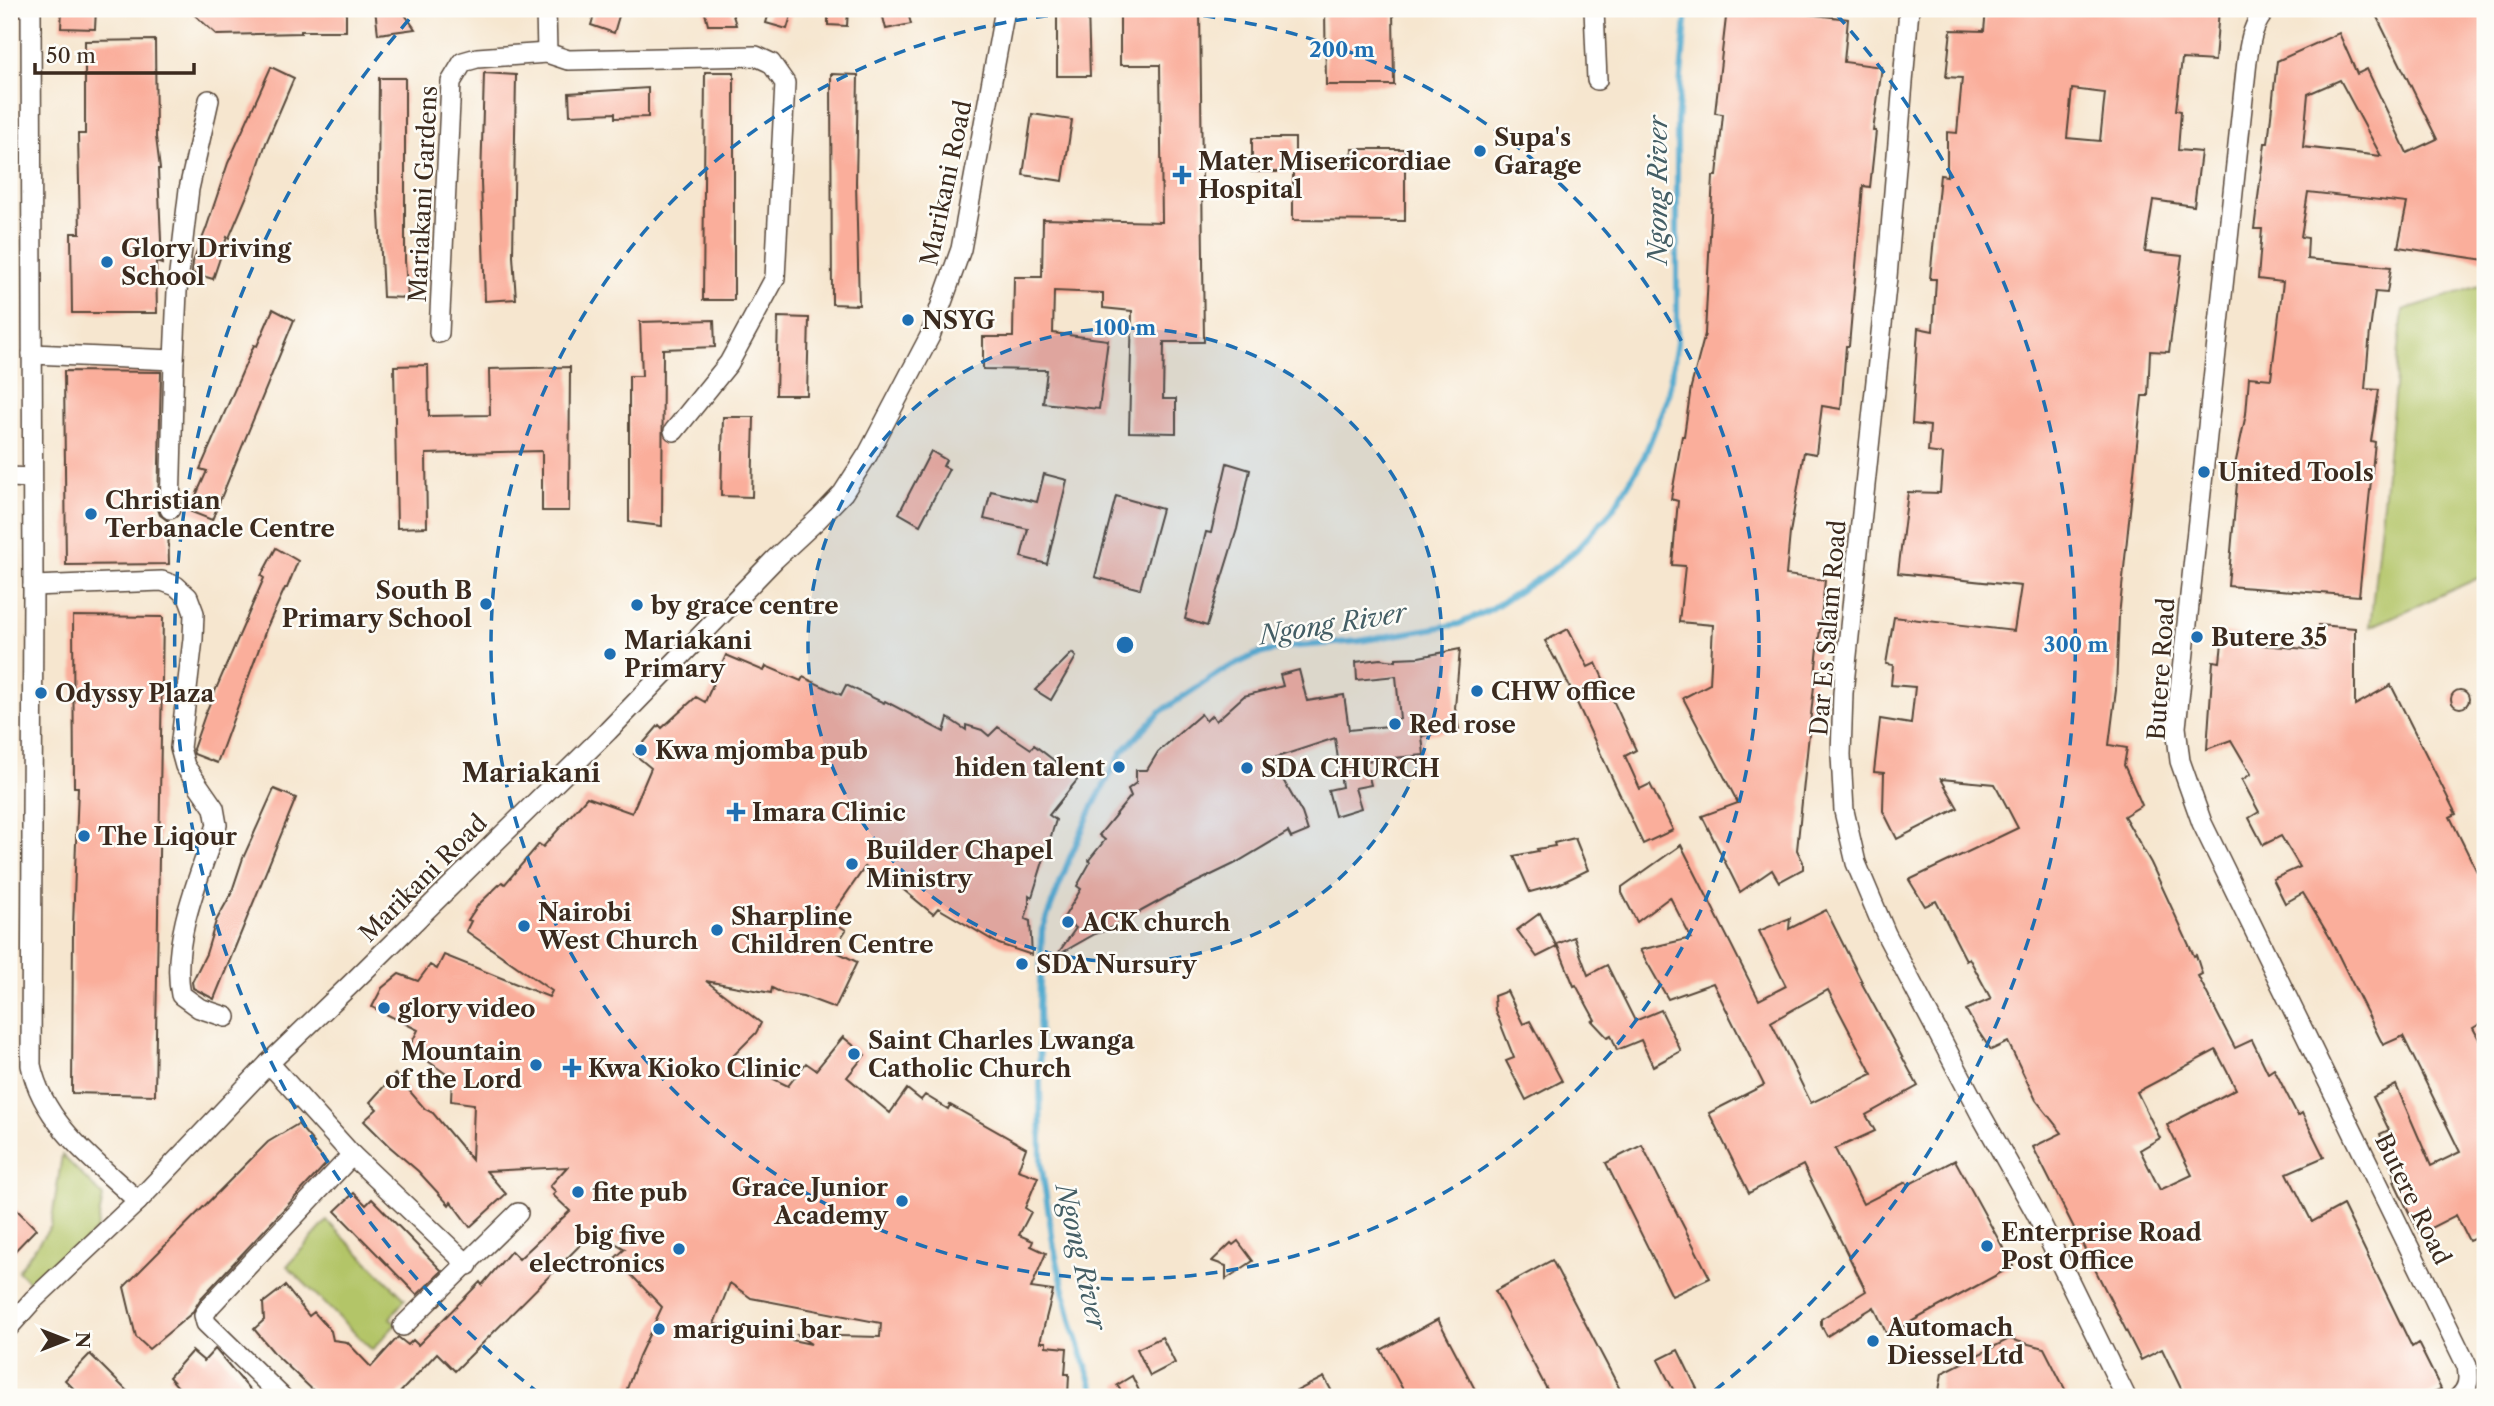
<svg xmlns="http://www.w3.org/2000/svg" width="2494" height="1406" font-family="'Libre Caslon Text',serif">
<rect width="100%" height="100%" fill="#fdfcf7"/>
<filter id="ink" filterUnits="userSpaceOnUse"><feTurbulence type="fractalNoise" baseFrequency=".0143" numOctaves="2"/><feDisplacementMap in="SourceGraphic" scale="14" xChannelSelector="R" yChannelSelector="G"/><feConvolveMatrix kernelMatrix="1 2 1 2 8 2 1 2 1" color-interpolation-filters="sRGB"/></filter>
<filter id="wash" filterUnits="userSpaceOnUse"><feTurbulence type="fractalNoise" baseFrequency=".00686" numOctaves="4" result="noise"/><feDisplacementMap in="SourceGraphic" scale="28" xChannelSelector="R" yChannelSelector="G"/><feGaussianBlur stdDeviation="1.57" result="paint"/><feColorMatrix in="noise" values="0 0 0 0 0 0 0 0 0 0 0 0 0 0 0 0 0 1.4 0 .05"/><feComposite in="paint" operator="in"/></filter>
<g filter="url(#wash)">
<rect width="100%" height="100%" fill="#f6e6cf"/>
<g fill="#b3c568" stroke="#777843" stroke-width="2">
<polygon points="2485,284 2485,575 2370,627 2403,310"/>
<polygon points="62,1155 103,1196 97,1230 36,1289 18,1271 51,1226"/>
<polygon points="327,1221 405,1299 390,1318 396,1324 372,1350 287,1266"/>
</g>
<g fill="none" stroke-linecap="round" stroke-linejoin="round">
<polyline stroke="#52abcf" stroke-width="6" points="1096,1397 1072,1324 1054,1248 1041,1163 1039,1008 1042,930 1069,860 1092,808 1122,752 1160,712 1220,672 1255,655 1287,647 1359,641 1459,624 1491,609 1552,570 1576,550 1614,508 1644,457 1668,396 1677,343 1677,121 1687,9"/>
</g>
<g id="blocks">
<g fill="#faae9b" fill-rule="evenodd">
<polygon points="62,9 96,9 95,29 61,28"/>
<polygon points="188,9 346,9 346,31 301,31 301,33 217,35"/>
<polygon points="375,9 401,9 415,29 378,34"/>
<polygon points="596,9 621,9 614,33 591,25"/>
<polygon points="704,9 731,9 736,25 708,25"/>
<polygon points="770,9 793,9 787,29 766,23"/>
<polygon points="828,9 848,9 847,26 828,25"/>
<polygon points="881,9 907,9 911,24 886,29"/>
<polygon points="1057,9 1088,9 1090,76 1057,76"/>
<polygon points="1120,9 1200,9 1204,342 1164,342 1163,399 1176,399 1176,433 1129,432 1132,311 1103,308 1103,293 1054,291 1053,333 1108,340 1099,409 1043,403 1047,370 983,369 983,337 1013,337 1014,277 1042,277 1043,219 1162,222 1160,65 1120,65"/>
<polygon points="1325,9 1393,9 1394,85 1326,85"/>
<polygon points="1727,9 1765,9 1848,19 1844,62 1882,67 1873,131 1876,131 1870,187 1863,186 1849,346 1846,346 1841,409 1822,406 1816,454 1804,452 1790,533 1786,575 1825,580 1797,850 1803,862 1803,869 1779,882 1772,870 1740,892 1702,816 1738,803 1683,698 1710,684 1713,625 1679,622 1685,566 1672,565 1678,501 1671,499 1682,436 1684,436 1691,387 1705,334 1713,176 1717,176 1723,114 1715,113"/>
<path d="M1986 9H2219L2215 61 2182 59 2176 110 2181 111 2178 150 2201 152 2194 206 2153 200 2145 252 2182 256 2169 352 2150 351 2148 396H2142L2119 616 2116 690 2109 745 2127 748 2124 765 2142 805 2124 816 2151 863 2194 956 2196 955 2202 974 2198 976 2235 1048 2252 1040 2268 1073 2274 1069 2298 1116 2302 1113 2324 1157 2287 1173 2312 1222 2343 1205 2412 1347 2418 1343 2441 1389 2421 1397H2185L2162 1349 2141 1360 2033 1147 2062 1133 2036 1100 2008 1042 1991 1050 1978 1031 1966 1010 1991 999 1969 958 1966 960 1936 901 1925 906 1909 880 2018 828 1995 784 1941 779 1958 808 1897 839 1883 811 1884 773 1874 772 1880 719 1911 724 1915 687 1891 685 1893 665 1886 664 1894 617 2014 631 2021 586 1898 573 1908 492 1940 493 1943 454 1928 452 1930 426 1912 424 1918 328 1933 331 1936 279H1930L1940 175 1947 176V132L1957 133 1962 78 1946 77 1951 30 1984 31ZM2072 89 2105 93 2100 141 2067 138ZM2216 1050 2236 1089 2167 1125 2192 1175 2160 1190 2140 1150 2160 1138 2137 1092Z"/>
<path d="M2373 9H2485V260L2398 247 2407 203 2308 192 2301 237 2308 238 2307 259 2391 267 2387 293 2375 292 2370 331 2365 389 2379 390 2371 441 2375 442 2359 596 2228 586 2238 471 2234 470 2246 414 2249 377 2271 379 2283 282 2258 279 2262 229H2254L2265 143H2268L2277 61 2339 33 2357 74 2367 69 2407 153 2437 139ZM2340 80 2381 156 2303 147 2308 94Z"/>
<polygon points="155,40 156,137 160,169 158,169 162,264 156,262 157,313 72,313 71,233 80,233 78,134 85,134 85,41"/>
<polygon points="271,67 294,78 266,143 252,184 229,238 227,237 213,279 192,273 193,262 206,229 228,163"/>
<polygon points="705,72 734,72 734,300 703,300"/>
<polygon points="484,73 516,75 513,256 516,299 485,301 481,182"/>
<polygon points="831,74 858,75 856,183 859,305 832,304"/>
<polygon points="379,78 405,78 405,261 408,298 383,297 378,191"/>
<polygon points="648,88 648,117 615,118 615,113 570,115 569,93"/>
<polygon points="1032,114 1072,120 1063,181 1023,175"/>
<polygon points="1252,138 1295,138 1295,168 1351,168 1352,149 1405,149 1405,221 1293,220 1293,172 1252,172"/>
<polygon points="273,309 294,320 212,520 189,511 207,471 200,469 254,345 257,346"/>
<polygon points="778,317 809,318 807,395 776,395"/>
<polygon points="714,320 715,347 663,349 662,526 629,522 629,376 642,376 640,322"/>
<polygon points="428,365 429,416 490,415 489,369 570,367 569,511 542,511 542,451 426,454 427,527 397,528 394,366"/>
<polygon points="64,371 161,372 158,509 160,515 168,521 169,564 66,565"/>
<polygon points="723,417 754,417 752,497 721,496"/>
<polygon points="931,451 946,460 943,466 949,469 920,525 899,513"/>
<polygon points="1227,463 1250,470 1237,529 1207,626 1185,619 1206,532 1211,533"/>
<polygon points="1044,474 1067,480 1047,564 1021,557 1028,529 984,519 991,491 1037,502"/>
<polygon points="1116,496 1162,509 1140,589 1095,577"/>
<polygon points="276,548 298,561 287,588 285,588 267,627 217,763 194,754 193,749 206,712 264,578 261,576"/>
<polygon points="73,616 163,617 155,1095 72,1093 73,926 78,787 74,787"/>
<polygon points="2318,625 2355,628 2355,705 2391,685 2456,814 2450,817 2485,888 2485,1021 2473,1028 2485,1050 2485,1234 2469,1241 2456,1215 2419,1234 2394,1181 2396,1180 2380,1134 2389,1130 2373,1097 2396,1085 2431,1166 2460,1152 2403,1036 2383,1045 2329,936 2303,893 2285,903 2273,879 2300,867 2281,836 2263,845 2249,818 2259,812 2242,780 2251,774 2231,740 2207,749 2213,661 2220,662 2223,633 2242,635 2241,643 2317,650"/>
<polygon points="1568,629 1588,667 1596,663 1636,750 1625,756 1640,789 1650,784 1673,830 1643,844 1556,658 1555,659 1545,641"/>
<polygon points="1460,649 1455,708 1459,729 1422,736 1424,755 1365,761 1371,785 1355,788 1361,808 1335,816 1328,790 1342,787 1335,738 1271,759 1302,813 1308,831 1291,838 1288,832 1234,864 1174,893 1107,930 1095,934 1056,956 1076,928 1063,919 1081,889 1077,886 1090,863 1089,860 1105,840 1099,835 1131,796 1128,789 1136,783 1136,770 1147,770 1158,752 1201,714 1206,721 1212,715 1216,721 1244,696 1283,686 1280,675 1299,670 1307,701 1344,695 1349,730 1398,725 1398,719 1400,719 1396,676 1357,680 1356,662 1380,659 1396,661 1396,658 1419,657"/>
<polygon points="1072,653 1076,657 1051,700 1035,690"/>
<path d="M726 655 764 671 766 666 801 681 803 677 841 695 846 685 884 703 885 701 944 732 948 718 966 730V725L982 730 989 736 998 727 1031 749 1034 745 1078 779 1049 815 1056 820 1032 897 1029 895V906L1025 919 1030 921 1032 955 999 944 938 908 933 914 894 882 890 884 865 867 831 916 833 918 831 921 846 930 833 950 857 962 835 1008 803 996 782 993 772 988 771 993 706 981 761 1023 756 1033 734 1055 750 1063 749 1067 788 1086 806 1063 816 1070 843 1037 865 1055 847 1077 890 1113 907 1089 921 1100 925 1095 948 1109 950 1105 1026 1148 1018 1170 1038 1177 1025 1208 1031 1212 1019 1235 1033 1241 1031 1246 1046 1253 1031 1288 1053 1291 1040 1342H1046V1346L1067 1348 1065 1374H1069L1068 1397H624L639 1356 662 1307 615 1258 625 1249 594 1231 455 1371 437 1353 396 1397H320L275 1354 254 1329 264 1320 263 1303 285 1286 309 1316 314 1312 331 1331 333 1340 347 1342 371 1367 398 1337 408 1345 413 1340 418 1345 480 1282 482 1285 511 1251 519 1259 570 1211 553 1195 556 1192 550 1186 567 1167 486 1171 506 1194 470 1227 451 1202 449 1205 418 1171 389 1146 364 1121 377 1109 370 1102 395 1074 425 1109 433 1113 472 1160 474 1104 451 1101 452 1078 409 1048 418 1030 372 1007 382 988 399 974 418 981 430 965 437 969 444 955 549 997 552 991 466 931 471 921 468 920 478 905 502 882 505 884 539 844 543 847 587 797 632 813 651 768 634 754 659 725 662 728 696 697 705 702ZM730 1283 751 1298 881 1323 880 1337 798 1335 811 1344 714 1324Z"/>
<circle cx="2460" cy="699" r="9"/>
<polygon points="274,789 296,798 214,999 193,988 192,982 206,954 216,921 231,894 243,858"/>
<polygon points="1575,838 1588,870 1559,884 1530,892 1514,856 1538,851 1537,849 1555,846 1554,843"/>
<path d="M1681 845 1759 1000 1786 986 1759 931 1790 918 1789 929 1826 910 1862 982H1861L1918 1086 1866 1115 1875 1131 1835 1149 1863 1204 1906 1182 1908 1185 1955 1160 2013 1266 1887 1335 1874 1307 1827 1336 1821 1325V1319L1866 1291 1803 1165 1749 1193 1709 1113 1764 1085 1713 983 1668 999 1640 950 1691 938 1670 897 1637 922 1622 893V887ZM1828 990 1872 1074 1811 1103 1771 1022Z"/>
<polygon points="1540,913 1557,947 1537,957 1517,930"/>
<polygon points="1574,937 1588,975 1607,965 1635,1021 1661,1010 1681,1051 1653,1066 1641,1040 1617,1050 1611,1035 1607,1037 1592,1021 1595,1020 1576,985 1574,986 1557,944"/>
<polygon points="1507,991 1523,1024 1530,1021 1562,1081 1526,1100 1506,1061 1514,1058 1495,1010 1494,996"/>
<polygon points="298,1124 314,1143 311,1145 327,1163 201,1298 192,1313 149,1349 136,1337 124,1287 268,1142"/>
<polygon points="1642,1145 1710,1278 1672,1296 1606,1163"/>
<polygon points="354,1193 366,1205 372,1199 442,1271 417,1295 335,1211"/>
<polygon points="9,1202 36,1229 9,1257"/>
<polygon points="1238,1241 1253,1261 1226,1279 1226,1266 1212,1261 1231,1243 1233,1245"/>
<polygon points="1552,1260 1624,1397 1551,1397 1495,1291"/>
<polygon points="1438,1319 1479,1397 1407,1397 1381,1350"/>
<polygon points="1162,1337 1175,1363 1150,1376 1137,1349"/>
<polygon points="2009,1339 2044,1348 2069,1397 1938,1397 1942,1373"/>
<polygon points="215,1349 216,1350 256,1397 187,1397 169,1377 192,1351 204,1361"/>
<polygon points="1678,1350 1701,1397 1677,1397 1658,1360"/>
<polygon points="90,1354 133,1397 82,1397 65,1380"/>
<polygon points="1132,1376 1142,1397 1125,1397 1117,1385"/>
<polygon points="1324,1377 1335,1397 1285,1397"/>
</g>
</g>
</g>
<g filter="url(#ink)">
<use href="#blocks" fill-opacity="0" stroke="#574639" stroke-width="2"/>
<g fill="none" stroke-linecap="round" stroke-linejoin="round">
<defs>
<g id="minor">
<path d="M31 9 33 586 31 1065C43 1124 96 1162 138 1201"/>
<polyline points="546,9 547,53 568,60 756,56 771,63 785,83 775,278 729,363 674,431"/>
<polyline points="1594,9 1597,80"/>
<polyline points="1909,9 1887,277 1843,693 1841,755 1844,811 1856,863 1886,934 1981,1115 2036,1213 2126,1397"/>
<path d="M2267 9C2252 24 2250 42 2247 61L2176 727 2180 761 2202 823 2467 1366C2469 1379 2469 1388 2459 1397"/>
<polyline points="439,333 451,82 463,62 477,58 547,53"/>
<polyline points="32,354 174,360 177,291 189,189 209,100"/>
<polyline points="9,477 32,478"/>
<polyline points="170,509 174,360"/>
<path d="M33 586 162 581 176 586 188 597 194 613 193 639 180 748 185 766 214 808 217 825C200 874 170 943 181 995L199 1008 226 1017"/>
<polyline points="269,1063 352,1155 468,1265"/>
<polyline points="403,1326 518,1213"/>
<polyline points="9,1327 33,1300 138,1201 269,1063 351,984 608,731 775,559 818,519 843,493 868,454 930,336 961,249 1005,9"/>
<polyline points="282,1397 206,1323 204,1315 210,1306 352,1155"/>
</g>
</defs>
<use href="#minor" stroke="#574639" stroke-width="22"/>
<use href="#minor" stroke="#fff" stroke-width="19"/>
</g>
</g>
<circle cx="1125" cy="645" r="317" fill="#1f6fb2" fill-opacity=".12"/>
<g fill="none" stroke="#1f6fb2" stroke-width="3.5" stroke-dasharray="12 9">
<circle cx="1125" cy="645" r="317"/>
<circle cx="1125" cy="645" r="634"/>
<path d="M540 1394A951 951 0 0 1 413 15M1837 15A951 951 0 0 1 1710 1394"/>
</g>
<g fill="#1f6fb2" stroke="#fdfcf7" stroke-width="2.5">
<circle cx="1480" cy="151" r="7"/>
<path d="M1178.5 164.5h7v7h7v7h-7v7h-7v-7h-7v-7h7z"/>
<circle cx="107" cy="262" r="7"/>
<circle cx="908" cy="320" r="7"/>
<circle cx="2204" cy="472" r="7"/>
<circle cx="91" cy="514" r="7"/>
<circle cx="486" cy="604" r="7"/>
<circle cx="637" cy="605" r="7"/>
<circle cx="2197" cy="637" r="7"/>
<circle cx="610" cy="654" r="7"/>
<circle cx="1477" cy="691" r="7"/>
<circle cx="41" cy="693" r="7"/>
<circle cx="1395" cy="724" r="7"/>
<circle cx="641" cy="750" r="7"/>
<circle cx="1119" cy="767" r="7"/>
<circle cx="1247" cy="768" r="7"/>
<path d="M732.5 801.5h7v7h7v7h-7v7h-7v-7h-7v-7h7z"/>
<circle cx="84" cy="836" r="7"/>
<circle cx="852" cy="864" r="7"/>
<circle cx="1068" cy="922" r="7"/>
<circle cx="524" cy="926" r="7"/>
<circle cx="717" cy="930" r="7"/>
<circle cx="1022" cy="964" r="7"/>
<circle cx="384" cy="1008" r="7"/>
<circle cx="854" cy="1054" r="7"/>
<circle cx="536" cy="1065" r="7"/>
<path d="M568.5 1057.5h7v7h7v7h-7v7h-7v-7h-7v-7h7z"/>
<circle cx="578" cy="1192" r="7"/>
<circle cx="902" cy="1201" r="7"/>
<circle cx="1987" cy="1246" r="7"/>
<circle cx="679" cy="1249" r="7"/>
<circle cx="659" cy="1329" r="7"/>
<circle cx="1873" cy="1341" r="7"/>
</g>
<g text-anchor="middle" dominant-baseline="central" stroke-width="5" stroke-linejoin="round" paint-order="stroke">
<g font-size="24" font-weight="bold" fill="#3b2a1e" stroke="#fdfcf7" text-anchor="start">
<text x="1494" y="137">Supa's<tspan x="1494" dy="28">Garage</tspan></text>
<text x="1198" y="161">Mater Misericordiae<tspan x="1198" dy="28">Hospital</tspan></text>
<text x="121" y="248">Glory Driving<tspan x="121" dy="28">School</tspan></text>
<text x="922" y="320">NSYG</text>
<text x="2218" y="472">United Tools</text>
<text x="105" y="500">Christian<tspan x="105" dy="28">Terbanacle Centre</tspan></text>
<text x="472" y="590" text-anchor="end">South B<tspan x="472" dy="28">Primary School</tspan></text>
<text x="651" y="605">by grace centre</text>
<text x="2211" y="637">Butere 35</text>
<text x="624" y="640">Mariakani<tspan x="624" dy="28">Primary</tspan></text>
<text x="1491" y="691">CHW office</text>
<text x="55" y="693">Odyssy Plaza</text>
<text x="1409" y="724">Red rose</text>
<text x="655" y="750">Kwa mjomba pub</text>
<text x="1105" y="767" text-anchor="end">hiden talent</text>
<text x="1261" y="768">SDA CHURCH</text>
<text x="752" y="812">Imara Clinic</text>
<text x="98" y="836">The Liqour</text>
<text x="866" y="850">Builder Chapel<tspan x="866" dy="28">Ministry</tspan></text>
<text x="538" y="912">Nairobi<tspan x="538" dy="28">West Church</tspan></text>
<text x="731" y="916">Sharpline<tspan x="731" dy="28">Children Centre</tspan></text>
<text x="1082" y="922">ACK church</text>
<text x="1036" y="964">SDA Nursury</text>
<text x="398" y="1008">glory video</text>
<text x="868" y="1040">Saint Charles Lwanga<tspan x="868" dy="28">Catholic Church</tspan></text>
<text x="522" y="1051" text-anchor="end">Mountain<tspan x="522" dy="28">of the Lord</tspan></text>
<text x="588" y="1068">Kwa Kioko Clinic</text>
<text x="888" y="1187" text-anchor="end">Grace Junior<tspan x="888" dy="28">Academy</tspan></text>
<text x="592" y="1192">fite pub</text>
<text x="2001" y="1232">Enterprise Road<tspan x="2001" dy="28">Post Office</tspan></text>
<text x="665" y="1235" text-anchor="end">big five<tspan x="665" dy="28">electronics</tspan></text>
<text x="1887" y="1327">Automach<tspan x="1887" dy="28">Diessel Ltd</tspan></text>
<text x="673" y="1329">mariguini bar</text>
</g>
<g font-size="24" fill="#3b2a1e" stroke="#fdfcf7">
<text transform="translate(946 183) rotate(-78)">Marikani Road</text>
<text transform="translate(423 194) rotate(-87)">Mariakani Gardens</text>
<text transform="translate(1828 628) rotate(-85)">Dar Es Salam Road</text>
<text transform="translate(2161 669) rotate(-86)">Butere Road</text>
<text transform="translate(423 878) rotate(-45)">Marikani Road</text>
<text transform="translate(2413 1199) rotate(64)">Butere Road</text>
</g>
<g font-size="26" font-style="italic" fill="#445e65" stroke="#fdfcf7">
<text transform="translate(1658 190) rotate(-90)">Ngong River</text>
<text transform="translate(1333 624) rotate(-9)">Ngong River</text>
<text transform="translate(1081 1257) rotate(77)">Ngong River</text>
</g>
<g font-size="26" font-weight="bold" fill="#3b2a1e" stroke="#fdfcf7">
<text x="531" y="773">Mariakani</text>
</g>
</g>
<circle cx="1125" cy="645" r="10" fill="#1f6fb2" stroke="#fdfcf7" stroke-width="3.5"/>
<g font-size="21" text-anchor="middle" font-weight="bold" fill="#1f6fb2" stroke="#fdfcf7" stroke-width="5" stroke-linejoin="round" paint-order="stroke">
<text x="1342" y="57">200 m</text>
<text x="1125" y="335">100 m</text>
<text x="2076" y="652">300 m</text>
</g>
<rect width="2494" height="1406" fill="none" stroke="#fdfcf7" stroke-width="35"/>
<g transform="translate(66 1340) rotate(90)" stroke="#fdfcf7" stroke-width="5" paint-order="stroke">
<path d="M0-5L12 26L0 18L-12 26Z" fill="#3b2a1e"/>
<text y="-10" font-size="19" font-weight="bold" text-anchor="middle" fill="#3b2a1e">N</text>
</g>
<path d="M35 63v10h159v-10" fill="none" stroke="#3b2a1e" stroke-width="3.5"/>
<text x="46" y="63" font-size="21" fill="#3b2a1e" stroke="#fdfcf7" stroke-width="5" paint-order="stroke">50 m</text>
</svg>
